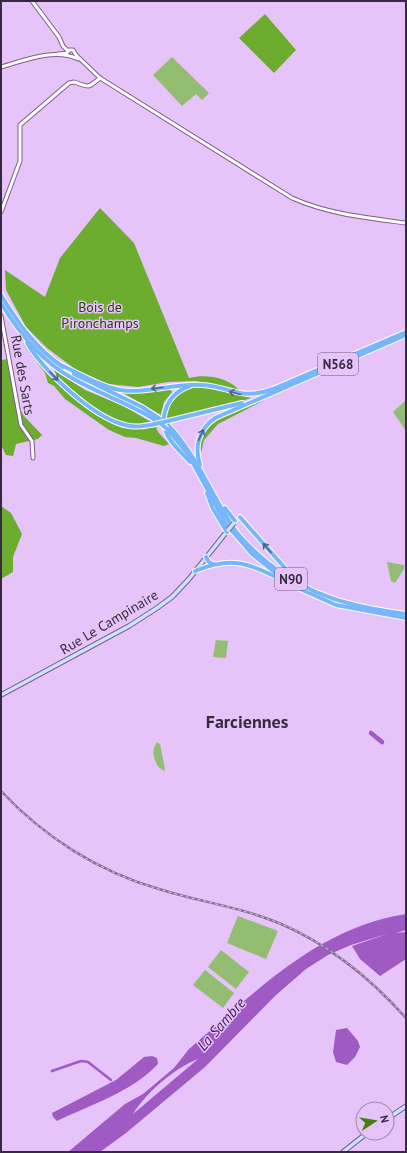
<svg xmlns="http://www.w3.org/2000/svg" width="407" height="1153" font-family="'PT Sans',sans-serif">
<rect width="100%" height="100%" fill="#e6c4f9"/>
<g fill="#92bd72">
<polygon points="172,57 209,93 202,100 196,94 182,106 153,75"/>
<polygon points="406,400 406,431 393,412"/>
<polygon points="387,562 404,565 404,569 395,583 391,581"/>
<polygon points="216,640 228,641 226,658 213,657"/>
<path d="M157 742 160 744 165 769 164 771C154 766 150 751 157 742Z"/>
<polygon points="238,916 278,931 266,959 227,943"/>
<polygon points="221,950 249,972 236,989 208,967"/>
<polygon points="205,970 234,993 223,1008 193,985"/>
</g>
<g fill="#6cac2e">
<polygon points="265,14 296,50 274,73 239,38"/>
<path d="M100 208 134 243 189 378C206 374 227 377 239 390L196 381 168 382 138 387 108 384 75 369 47 348 26 327 6 290 5 270 45 297 60 258Z"/>
<path d="M21 341C44 369 67 395 98 415 106 420 114 426 123 428 134 431 146 428 156 427L158 432 169 444 164 446 136 438 125 437 109 430 65 399 54 386 48 383 45 373Z"/>
<polygon points="8,359 17,405 24,416 42,435 38,439 16,444 13,456 6,455 1,445 1,365 2,360"/>
<path d="M54 370 85 390 124 406 151 422C144 423 136 425 129 424 107 422 72 390 56 375Z"/>
<path d="M192 386 215 388 251 398 224 407 167 419C162 402 180 393 192 386Z"/>
<polygon points="170,389 172,392 164,402 161,415 123,393 135,393"/>
<path d="M265 400 218 424 204 440 201 453C194 420 242 410 265 400Z"/>
<polygon points="1,506 11,513 22,534 13,557 13,572 1,579"/>
</g>
<g fill="#9f5ac4" fill-rule="evenodd">
<path d="M406 914V930L396 933 406 932V959L380 976 360 959 352 946 390 933 351 945 328 955 306 969 275 996 205 1067 126 1133 100 1152H68L125 1104 143 1094 174 1068 189 1049C255 993 316 928 406 914ZM198 1059 133 1114C147 1092 173 1069 198 1059Z"/>
<polygon points="347,1028 358,1041 360,1047 355,1057 347,1065 336,1062 333,1052 336,1030"/>
<path d="M152 1056 157 1058 158 1064C132 1092 90 1105 57 1121L53 1117 52 1113 116 1080 144 1057Z"/>
</g>
<g fill="none" stroke-linecap="round" stroke-linejoin="round">
<polyline stroke="#9f5ac4" stroke-width="2.5" points="52,1071 81,1061 88,1062 111,1080"/>
<polyline stroke="#9f5ac4" stroke-width="4.5" points="371,733 382,742"/>
<defs>
<g id="tertiary">
<polyline points="32,1 59,37 63,46 68,51"/>
<path d="M58 54 67 53 69 50H73L76 55 100 78 292 198C328 214 367 218 406 223"/>
<path d="M1 67C26 60 54 48 78 59"/>
<path d="M1 212 20 161V125L69 83 74 82C89 87 87 89 100 78"/>
<polyline points="1,316 21,425 32,441 33,458"/>
</g>
<g id="secondary">
<polyline points="1,695 129,626 157,608 172,597 189,579 228,530"/>
<polyline points="387,1119 406,1106"/>
<polyline points="343,1152 367,1133"/>
</g>
<g id="trunk">
<path d="M1 295C18 323 35 348 63 367"/>
<path d="M1 303C19 333 41 361 72 378 101 395 132 404 160 423"/>
<path d="M27 343C44 371 92 417 125 425 135 428 145 426 155 424"/>
<path d="M61 365C80 374 99 386 120 390 147 394 175 383 202 385 232 387 240 401 273 389L406 332"/>
<polyline points="74,374 142,407 160,419"/>
<path d="M190 386C166 394 156 420 171 441 177 449 184 455 190 462"/>
<polyline points="168,421 242,403"/>
<path d="M167 424C195 453 208 487 229 521 238 537 254 551 268 563 311 597 353 607 406 614"/>
<polyline points="167,429 188,454 226,524 252,554 291,585 336,605 406,618"/>
<path d="M200 465C194 447 199 429 215 418L406 335"/>
<polyline points="207,493 213,509 227,532"/>
<polyline points="225,508 235,521"/>
<polyline points="240,517 292,576 304,584"/>
<polyline points="206,557 209,562 213,564"/>
<path d="M195 571C232 556 249 563 282 580"/>
</g>
</defs>
<use href="#tertiary" stroke="#7c5e8d" stroke-width="5"/>
<use href="#secondary" stroke="#7c5e8d" stroke-width="5.5"/>
<use href="#trunk" stroke="#fff" stroke-width="6"/>
<use href="#tertiary" stroke="#fff" stroke-width="3"/>
<use href="#secondary" stroke="#cce3fd" stroke-width="3.5"/>
<use href="#trunk" stroke="#77b6fa" stroke-width="4"/>
<defs>
<path id="rail" d="M1 791C44 837 99 872 159 889 200 902 241 907 281 924 330 945 371 979 406 1018"/>
</defs>
<use href="#rail" stroke="#867093" stroke-width="2.5"/>
<use href="#rail" stroke="#e6c4f9" stroke-width="1" stroke-dasharray="3" stroke-linecap="butt"/>
<defs>
<polyline id="secondary-bridge" points="228,530 234,523"/>
<g id="trunk-bridge">
<polyline points="160,423 167,429"/>
<polyline points="155,424 168,421"/>
</g>
</defs>
<use href="#secondary-bridge" stroke="#7c5e8d" stroke-width="5.5" stroke-linecap="butt"/>
<use href="#trunk-bridge" stroke="#fff" stroke-width="6" stroke-linecap="butt"/>
<use href="#secondary-bridge" stroke="#cce3fd" stroke-width="3.5"/>
<use href="#trunk-bridge" stroke="#77b6fa" stroke-width="4"/>
</g>
<defs><path id="oneway-shaft" d="M-6 0H5M1.5-3L5.5 0L1.5 3" fill="none" stroke-width="1.6" stroke-linecap="round" stroke-linejoin="round"/></defs>
<g stroke="#516289">
<use href="#oneway-shaft" transform="translate(54 376) rotate(46)"/>
<use href="#oneway-shaft" transform="translate(157 388) rotate(173)"/>
<use href="#oneway-shaft" transform="translate(235 393) rotate(-166)"/>
<use href="#oneway-shaft" transform="translate(201 435) rotate(-66)"/>
<use href="#oneway-shaft" transform="translate(267 548) rotate(-131)"/>
</g>
<g text-anchor="middle" dominant-baseline="central" stroke-width="3" stroke-linejoin="round" paint-order="stroke">
<g fill="#e6c4f9" stroke="#6c5876" stroke-width="1">
<rect x="318" y="353" width="40" height="22" rx="3"/>
<rect x="275" y="568" width="32" height="22" rx="3"/>
</g>
<g font-size="13" font-weight="bold" fill="#372a3e">
<text x="338" y="364">N568</text>
<text x="291" y="579">N90</text>
</g>
<g font-size="14" fill="#274111" stroke="#e6c4f9">
<text x="100" y="307">Bois de<tspan x="100" dy="16">Pironchamps</tspan></text>
</g>
<g font-size="14" fill="#372a3e" stroke="#e6c4f9">
<text transform="translate(23 375) rotate(80)">Rue des Sarts</text>
<text transform="translate(109 622) rotate(-31)">Rue Le Campinaire</text>
</g>
<g font-size="15" font-style="italic" fill="#411356" stroke="#e6c4f9">
<text transform="translate(221 1024) rotate(-49)">La Sambre</text>
</g>
<g font-size="18" font-weight="bold" fill="#372a3e" stroke="#e6c4f9">
<text x="247" y="721">Farciennes</text>
</g>
</g>
<rect width="407" height="1153" fill="none" stroke="#372a3e" stroke-width="4"/>
<g transform="translate(375 1121) rotate(78)"><circle r="19" fill="#e6c4f9" stroke="#a086ae"/>
<path d="M0-3L7 15L0 10L-7 15Z" fill="#497d0d"/>
<text y="-6" font-size="11" font-weight="bold" text-anchor="middle" fill="#372a3e">N</text>
</g>
</svg>
